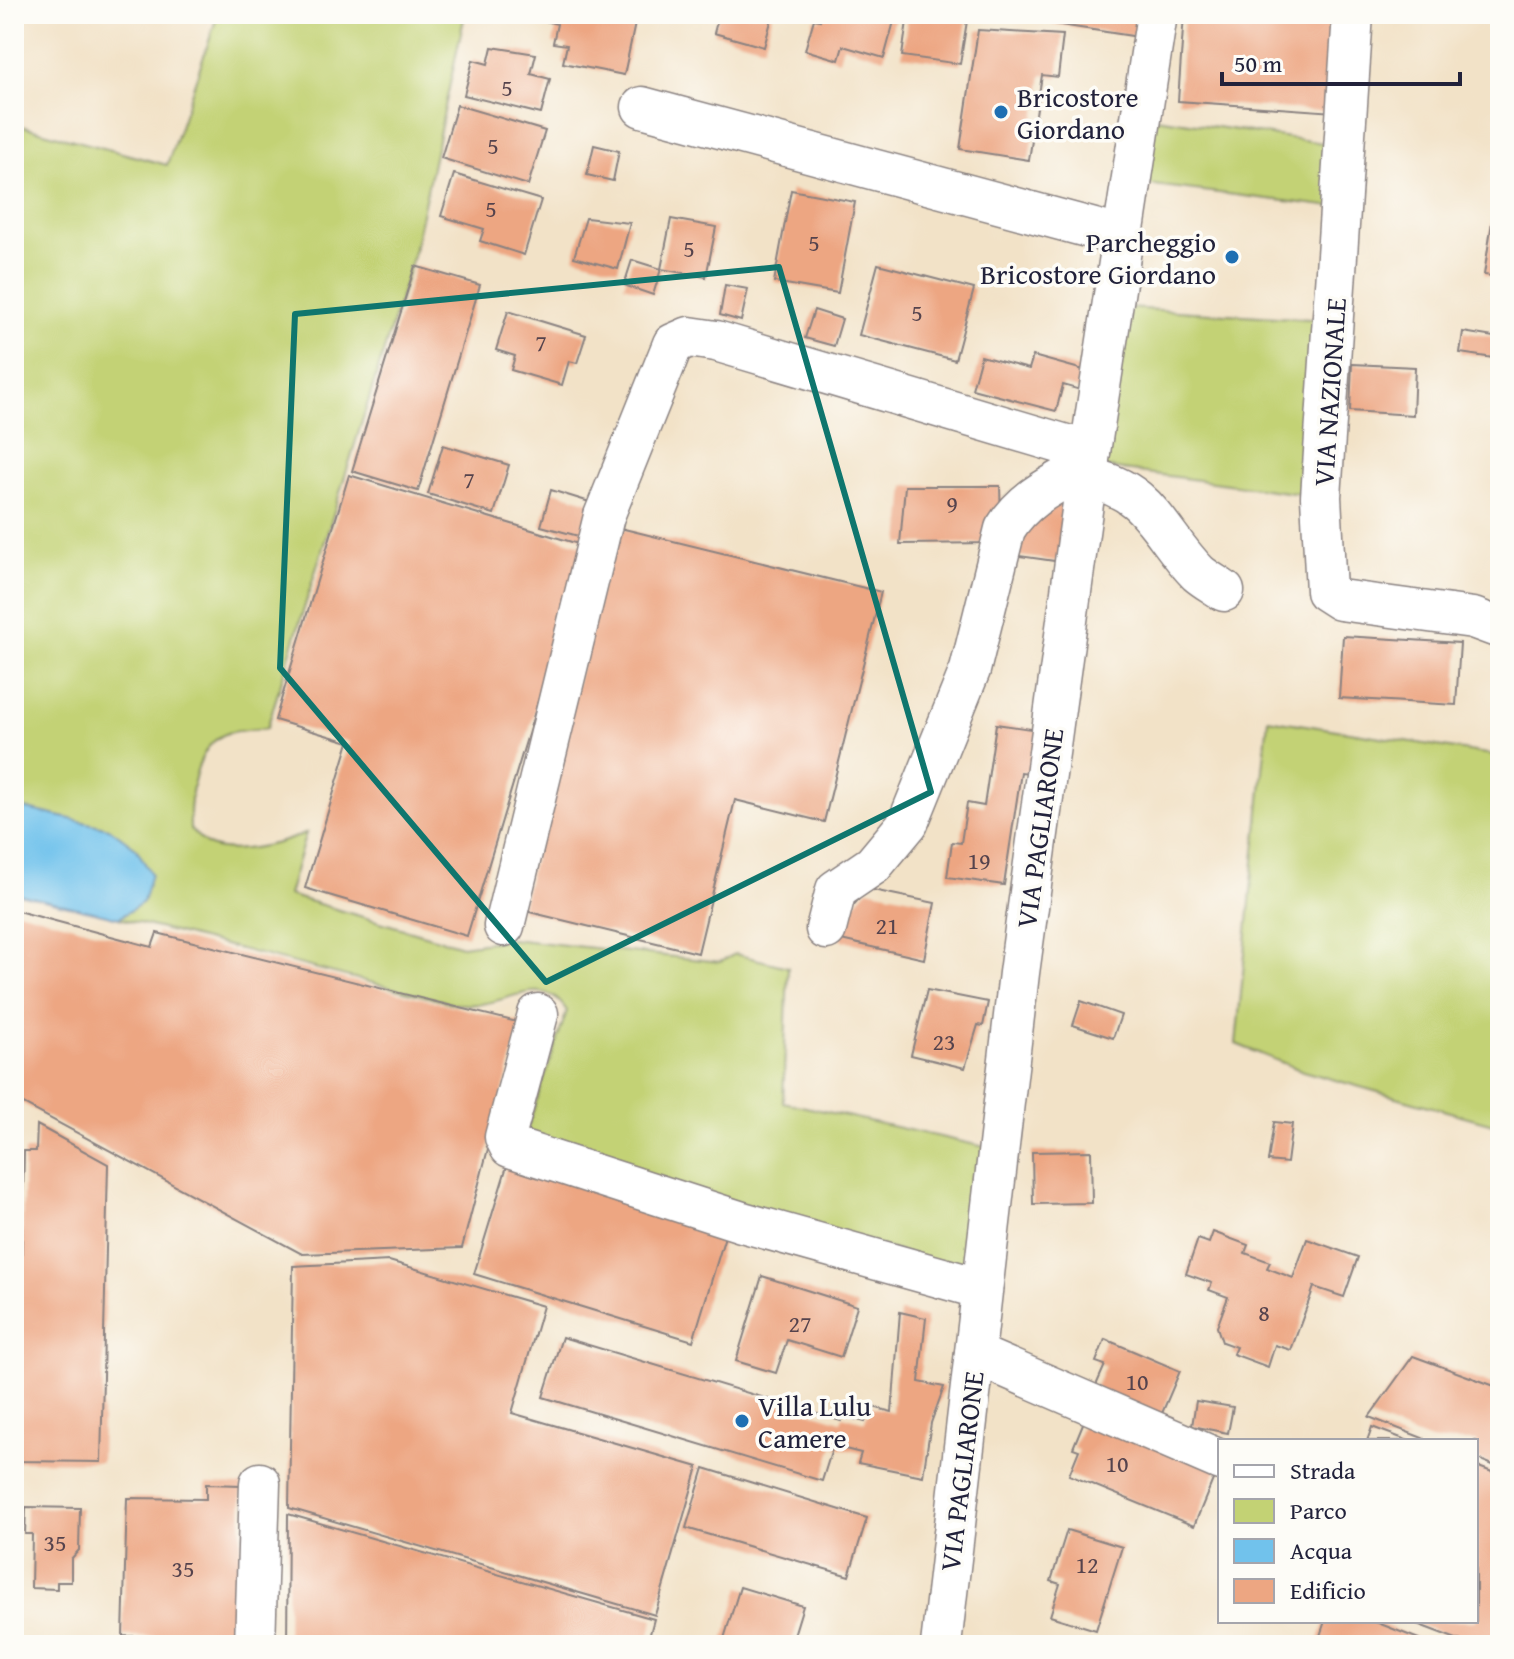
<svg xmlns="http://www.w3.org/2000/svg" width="1514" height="1659" font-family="'Gentium Book Plus',serif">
<rect width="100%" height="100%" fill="#fdfcf7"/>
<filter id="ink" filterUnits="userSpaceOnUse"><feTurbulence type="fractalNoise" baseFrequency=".0125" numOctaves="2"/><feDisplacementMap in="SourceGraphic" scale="16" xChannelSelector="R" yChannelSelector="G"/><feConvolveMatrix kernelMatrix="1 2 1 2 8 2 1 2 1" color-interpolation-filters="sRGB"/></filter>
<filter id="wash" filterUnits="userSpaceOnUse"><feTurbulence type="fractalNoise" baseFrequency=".006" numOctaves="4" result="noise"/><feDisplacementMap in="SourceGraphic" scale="32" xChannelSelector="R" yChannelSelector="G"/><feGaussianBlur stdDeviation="1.8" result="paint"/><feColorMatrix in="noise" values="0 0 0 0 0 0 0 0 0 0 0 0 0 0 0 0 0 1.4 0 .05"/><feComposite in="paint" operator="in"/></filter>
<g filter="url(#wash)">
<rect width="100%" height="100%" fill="#f2e2c7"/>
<g fill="#c3d274" stroke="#727a58" stroke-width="2">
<path d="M218 14H465L412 260 267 728C255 730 240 729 228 733 194 744 189 799 190 829 196 834 203 843 210 846 233 856 285 843 306 833L288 895 462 946 511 939 720 962 735 954 788 967 783 1102 985 1147 970 1273 524 1138 567 1011C544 975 513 1000 481 1004 472 1005 463 1004 455 1004L119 918 143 902 109 828 14 806V124L167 165Z"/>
<polygon points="1156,118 1337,145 1333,207 1145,184"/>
<polygon points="1126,308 1326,320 1316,496 1101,467"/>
<polygon points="1268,719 1500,756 1500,1126 1303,1071 1236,1044"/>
</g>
<polygon fill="#71c2ec" stroke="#4a7294" stroke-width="2" points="14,806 109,828 136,848 151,874 143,902 119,918 14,893"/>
<g id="blocks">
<g fill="#eda682">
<polygon points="519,14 637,14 624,75 563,63 567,45 553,43 557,24"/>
<polygon points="719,14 773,14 764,47 714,33"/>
<polygon points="821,14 896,14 884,58 843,46 839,60 805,50 814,19 820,20"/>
<polygon points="908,14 967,21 960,64 902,56"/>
<polygon points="989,14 1142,14 1139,37"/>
<polygon points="1184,14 1341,14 1334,112 1178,101"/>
<polygon points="978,30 1063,35 1058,77 1042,75 1029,160 960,149"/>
<polygon points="492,47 536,54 531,74 550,79 541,114 464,95 473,60 488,64"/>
<polygon points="457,105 545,131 528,185 441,158"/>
<polygon points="594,145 619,151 613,181 587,175"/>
<polygon points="454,174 541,200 524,255 480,241 484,229 441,216"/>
<polygon points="791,190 855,202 838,293 774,282"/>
<polygon points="1493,215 1500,216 1500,277 1484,275"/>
<polygon points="586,218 630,223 618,269 574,257"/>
<polygon points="671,219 716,227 706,277 661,269"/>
<polygon points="632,260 661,269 653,295 624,285"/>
<polygon points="878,264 974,289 955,360 859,335"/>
<polygon points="415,266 480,285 418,491 352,471"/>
<polygon points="725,285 748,289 741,321 720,315"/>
<polygon points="814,310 842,319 834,346 805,338"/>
<polygon points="508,311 586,335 577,363 569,361 562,385 511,370 515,356 496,350"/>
<polygon points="1463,332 1500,338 1500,359 1460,353"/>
<polygon points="981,356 1029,369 1033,356 1087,371 1081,390 1063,385 1056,411 972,389"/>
<polygon points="1352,364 1415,367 1413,415 1350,411"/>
<polygon points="443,445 509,465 494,514 428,494"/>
<polygon points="349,475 585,546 467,936 305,888 349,742 275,720"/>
<polygon points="905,486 1000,486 1001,520 994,543 900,544"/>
<polygon points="1073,488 1062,562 1012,555 1017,529"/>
<polygon points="551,490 596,504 586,538 541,526"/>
<polygon points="616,527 881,592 824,822 735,800 698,953 521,910"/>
<polygon points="1343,636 1460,643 1456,705 1339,698"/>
<polygon points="996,724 1045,731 1039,774 1021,772 1004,885 947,877 952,842 961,843 967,803 984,806"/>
<polygon points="868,889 935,903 924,959 841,940 848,911"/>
<polygon points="14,910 152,947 157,933 521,1023 462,1248 302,1254 14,1099"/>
<polygon points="927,990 988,1002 983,1026 978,1025 965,1068 911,1055"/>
<polygon points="1081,1001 1121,1015 1113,1038 1073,1025"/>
<polygon points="1274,1122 1292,1124 1287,1163 1268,1161"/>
<polygon points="37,1125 108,1164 101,1462 17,1461 24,1151 36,1151"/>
<polygon points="1091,1151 1092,1203 1033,1204 1032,1152"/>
<polygon points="510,1156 729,1223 693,1341 474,1274"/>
<polygon points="1213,1232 1248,1245 1245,1253 1270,1262 1267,1268 1293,1278 1307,1239 1358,1257 1344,1297 1314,1287 1291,1350 1275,1345 1268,1367 1233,1354 1236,1347 1222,1342 1217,1327 1228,1297 1209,1290 1212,1283 1186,1274 1198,1239 1209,1243"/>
<polygon points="389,1261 543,1306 512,1413 698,1467 655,1615 289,1508 293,1266"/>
<polygon points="762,1276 857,1306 841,1357 787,1340 776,1373 736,1361"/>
<polygon points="900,1312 926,1318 919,1382 944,1387 931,1423 923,1476 858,1463 861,1453 833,1446 822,1481 543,1397 562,1337 841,1421 843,1416 865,1422 869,1406 892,1412"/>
<polygon points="1105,1339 1180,1371 1160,1418 1094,1390 1105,1365 1096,1362"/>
<polygon points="1413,1356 1500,1388 1500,1468 1476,1458 1476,1441 1430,1441 1369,1417"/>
<polygon points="1196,1401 1233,1407 1228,1433 1192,1426"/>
<polygon points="1086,1416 1217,1470 1194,1526 1069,1475 1079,1450 1073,1448"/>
<polygon points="1372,1427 1409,1441 1367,1441"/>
<polygon points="1476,1466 1500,1475 1500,1645 1472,1645 1409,1621 1476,1621"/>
<polygon points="704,1468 867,1518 849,1576 686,1528"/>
<polygon points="206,1484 242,1485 239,1638 123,1636 127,1498 206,1499"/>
<polygon points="26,1507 80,1508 79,1550 71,1559 71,1582 57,1582 57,1589 31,1588 32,1534 25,1534"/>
<polygon points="288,1514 654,1619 647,1645 287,1645"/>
<polygon points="1067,1530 1122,1547 1096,1630 1050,1616 1060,1584 1051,1581"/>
<polygon points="740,1587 803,1606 791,1645 722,1645"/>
<polygon points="1325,1621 1373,1621 1434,1645 1317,1645"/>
</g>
</g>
</g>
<g filter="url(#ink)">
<use href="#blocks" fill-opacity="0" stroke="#8a8281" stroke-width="2"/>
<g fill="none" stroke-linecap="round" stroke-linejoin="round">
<defs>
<g id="minor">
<polyline points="1353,14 1321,497 1326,591 1340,600 1473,618 1500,628"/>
<polyline points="642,107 1124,237"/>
<path d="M1087 478C1150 489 1158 532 1198 573 1206 580 1216 585 1224 591"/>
<polyline points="504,926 604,516 673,344 689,337 716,341 1090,452"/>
<path d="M826 929 836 890 873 865 908 823 970 670 1005 529C1025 496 1056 484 1089 465"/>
<polyline points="538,1014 505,1137 510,1147 742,1222 982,1289"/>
<polyline points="975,1354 1220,1460"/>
<polyline points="255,1645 260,1483"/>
<polyline points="941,1645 1019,973 1090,452 1157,14"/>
</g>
</defs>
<use href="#minor" stroke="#8a8281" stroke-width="43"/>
<use href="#minor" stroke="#fff" stroke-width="40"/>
</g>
</g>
<path fill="none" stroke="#0f766e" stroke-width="6" stroke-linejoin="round" d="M779 267 931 792 546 982 280 668 295 314Z"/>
<g fill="#1f6fb2" stroke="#fdfcf7" stroke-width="3">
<circle cx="1001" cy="112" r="8"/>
<circle cx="1232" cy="257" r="8"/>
<circle cx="742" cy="1421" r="8"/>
</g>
<g text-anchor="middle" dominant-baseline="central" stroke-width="7" stroke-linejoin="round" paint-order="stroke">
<g font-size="24" fill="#55434d">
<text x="507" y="87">5</text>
<text x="493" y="145">5</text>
<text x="491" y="208">5</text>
<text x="814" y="242">5</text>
<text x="689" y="248">5</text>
<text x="917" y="312">5</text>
<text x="541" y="342">7</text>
<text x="469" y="479">7</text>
<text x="952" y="503">9</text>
<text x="979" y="860">19</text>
<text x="887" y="925">21</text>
<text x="944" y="1041">23</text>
<text x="1264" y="1312">8</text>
<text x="800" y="1323">27</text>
<text x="1137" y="1381">10</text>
<text x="1117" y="1463">10</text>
<text x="55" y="1542">35</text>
<text x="1087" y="1564">12</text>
<text x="183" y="1568">35</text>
</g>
<g font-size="28" fill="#22223b" stroke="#fdfcf7" text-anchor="start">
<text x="1017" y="96">Bricostore<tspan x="1017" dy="32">Giordano</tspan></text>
<text x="1216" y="241" text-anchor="end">Parcheggio<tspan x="1216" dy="32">Bricostore Giordano</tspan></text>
<text x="758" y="1405">Villa Lulu<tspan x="758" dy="32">Camere</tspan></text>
</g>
<g font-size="28" fill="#22223b" stroke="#fdfcf7">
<text transform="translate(1329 392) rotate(-86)">VIA NAZIONALE</text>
<text transform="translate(1039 828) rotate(-82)">VIA PAGLIARONE</text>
<text transform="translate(961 1471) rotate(-83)">VIA PAGLIARONE</text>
</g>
</g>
<rect width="1514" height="1659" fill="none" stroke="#fdfcf7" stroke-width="48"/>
<rect x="1218" y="1439" width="260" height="184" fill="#fdfcf7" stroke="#a5a5ac" stroke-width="2"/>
<rect x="1234" y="1465" width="40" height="12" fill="#ffffff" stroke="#a5a5ac" stroke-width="2"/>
<text x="1290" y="1479" font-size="24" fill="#22223b">Strada</text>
<rect x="1234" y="1499" width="40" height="24" fill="#c3d274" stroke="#a5a5ac" stroke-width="2"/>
<text x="1290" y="1519" font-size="24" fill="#22223b">Parco</text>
<rect x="1234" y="1539" width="40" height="24" fill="#71c2ec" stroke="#a5a5ac" stroke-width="2"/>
<text x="1290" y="1559" font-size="24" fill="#22223b">Acqua</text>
<rect x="1234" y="1579" width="40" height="24" fill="#eda682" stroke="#a5a5ac" stroke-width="2"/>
<text x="1290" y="1599" font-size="24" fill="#22223b">Edificio</text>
<path d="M1222 72v12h238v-12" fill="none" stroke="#22223b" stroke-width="4"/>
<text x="1234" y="72" font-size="24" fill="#22223b" stroke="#fdfcf7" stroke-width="6" paint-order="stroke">50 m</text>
</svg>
